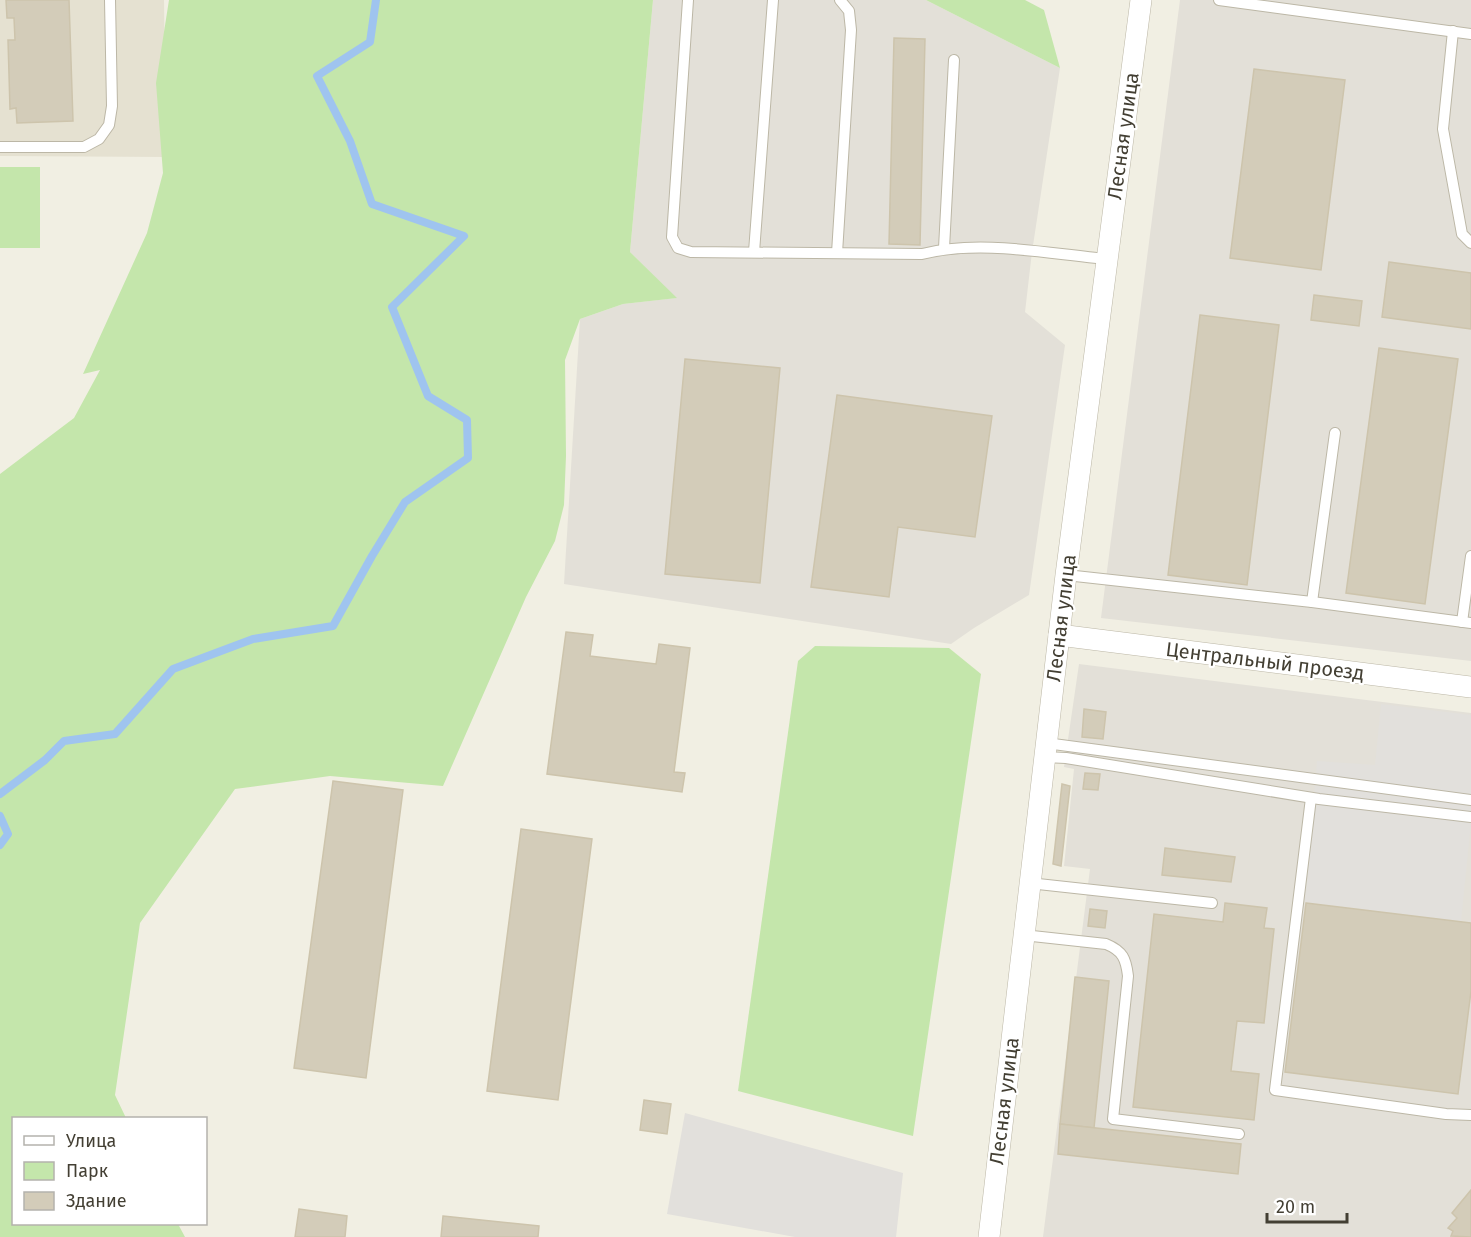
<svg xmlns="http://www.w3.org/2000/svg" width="1471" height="1237" font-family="'Fira Sans',sans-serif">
<rect width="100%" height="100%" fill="#f1efe3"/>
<polygon fill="#e5e1d1" points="0,0 164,0 166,157 0,156"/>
<g fill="#e3e0d8">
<polygon points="653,0 926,0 1060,68 1032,252 1025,312 1065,345 1029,595 974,628 951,644 564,584 580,319 623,304 676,298 630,252"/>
<polygon points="1180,0 1471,0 1471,661 1101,618"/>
<polygon points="1079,664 1471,713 1471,1237 1043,1237 1090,869 1064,866 1074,769 1064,767"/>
</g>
<g fill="#c4e6ab">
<polygon points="169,0 653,0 630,252 677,298 623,304 580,319 565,360 566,456 564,505 555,541 526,597 443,786 330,776 235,789 140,923 115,1095 126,1118 14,1118 14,1224 178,1224 185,1237 0,1237 0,474 74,418 100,370 83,374 147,233 163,173 156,83"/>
<polygon points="926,0 1025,0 1044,10 1060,68"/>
<rect x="0" y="167" width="40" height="81"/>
<polygon points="815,646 949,648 981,674 913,1136 738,1091 798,661"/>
</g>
<g fill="#e2e0dc">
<polygon points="1381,704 1471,715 1471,823 1461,921 1305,902 1317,761 1375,765"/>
<polygon points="685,1113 903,1173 896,1237 795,1237 667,1214"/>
</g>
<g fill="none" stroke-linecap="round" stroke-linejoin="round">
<g stroke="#9fc4ef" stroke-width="8">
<polyline points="0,794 45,760 64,741 115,734 173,669 253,639 333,626 372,556 405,502 468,458 467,420 428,396 392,307 464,236 372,204 350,141 317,76 370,42 376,0"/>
<polyline points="0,816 8,834 0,845"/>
</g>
</g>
<g fill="#d3ccb9" stroke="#cdc4ac" stroke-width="1.5">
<polygon points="6,0 69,0 73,121 17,123 16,108 10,109 8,40 15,40 14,18 7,18"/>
<polygon points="894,38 925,39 920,245 889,244"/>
<polygon points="1254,69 1345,80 1321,270 1230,258"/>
<polygon points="1389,262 1471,273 1471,329 1382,317"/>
<polygon points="1314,295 1362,301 1359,326 1311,320"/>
<polygon points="1200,315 1279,325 1247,585 1168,575"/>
<polygon points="1379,348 1458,359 1425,604 1346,593"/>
<polygon points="685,359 780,368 760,583 665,574"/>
<polygon points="837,395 992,416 975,537 898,527 889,597 811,587"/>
<polygon points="566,632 593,635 590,656 656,664 659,644 690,648 674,772 685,773 682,792 547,774"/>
<polygon points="1084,709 1106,712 1103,739 1082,737"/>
<polygon points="1085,773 1100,774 1098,790 1083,789"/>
<polygon points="333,781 403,790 366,1078 294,1068"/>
<polygon points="1062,784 1070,786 1061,866 1053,864"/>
<polygon points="521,829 592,839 558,1100 487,1091"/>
<polygon points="1165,848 1235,857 1231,882 1162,875"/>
<polygon points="1225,903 1267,908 1264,928 1274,929 1264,1023 1237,1021 1231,1071 1259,1074 1254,1120 1133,1107 1154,914 1223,922"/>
<polygon points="1306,903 1471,923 1471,991 1458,1094 1285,1072"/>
<polygon points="1090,909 1107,911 1105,928 1088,926"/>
<polygon points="1075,977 1109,981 1094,1128 1060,1124"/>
<polygon points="644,1100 671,1104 667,1134 640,1130"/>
<polygon points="1060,1124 1241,1144 1238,1174 1058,1154"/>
<polygon points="1471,1190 1471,1237 1451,1236 1453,1231 1448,1228 1457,1218 1452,1213"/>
<polygon points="299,1209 347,1216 345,1237 295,1237"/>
<polygon points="443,1216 539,1226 538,1237 441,1237"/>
</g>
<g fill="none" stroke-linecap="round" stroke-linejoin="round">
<defs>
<g id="service">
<path d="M688 0 672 237 678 248 691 252 922 254C981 239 1048 254 1107 259"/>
<polyline points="1219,0 1471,34"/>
<polyline points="1453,31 1443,129 1462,234 1471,243"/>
<polyline points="0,147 84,147 99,139 109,125 112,106 110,0"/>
<polyline points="944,248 954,60"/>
<polyline points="754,252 773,0"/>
<polyline points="837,253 851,30 849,11 840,0"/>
<polyline points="1066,575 1312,602 1335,433"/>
<polyline points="1312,602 1471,623"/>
<polyline points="1462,622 1471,556"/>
<polyline points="1046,743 1471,800"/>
<polyline points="1044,757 1066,758 1319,799 1471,817"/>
<polyline points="1311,798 1275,1090 1446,1114 1471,1115"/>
<polyline points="1029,883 1212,903"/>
<path d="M1023 935 1106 944C1123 951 1126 959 1128 976L1113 1119 1239 1134"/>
</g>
<g id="minor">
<polyline points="1059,635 1471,687"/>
<polyline points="989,1237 1066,575 1141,0"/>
</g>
</defs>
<use href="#service" stroke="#bcb7a6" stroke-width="12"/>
<use href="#minor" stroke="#bcb7a6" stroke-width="22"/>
<use href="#service" stroke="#fff" stroke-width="10"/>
<use href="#minor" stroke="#fff" stroke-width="21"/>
</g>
<g text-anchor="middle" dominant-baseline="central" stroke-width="4.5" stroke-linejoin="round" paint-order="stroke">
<g font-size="20" fill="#433f33" stroke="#fff">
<text transform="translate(1123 136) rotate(-82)">Лесная улица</text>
<text transform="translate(1061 618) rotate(-83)">Лесная улица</text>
<text transform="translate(1265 661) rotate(7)">Центральный проезд</text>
<text transform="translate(1004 1101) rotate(-83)">Лесная улица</text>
</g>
</g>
<rect x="12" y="1117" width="195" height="108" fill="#ffffff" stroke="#b4b2ad" stroke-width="1.5"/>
<rect x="24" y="1136" width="30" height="9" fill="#ffffff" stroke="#b4b2ad" stroke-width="1.5"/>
<text x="66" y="1147" font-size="18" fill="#433f33">Улица</text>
<rect x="24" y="1162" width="30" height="18" fill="#c4e6ab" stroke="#b4b2ad" stroke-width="1.5"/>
<text x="66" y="1177" font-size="18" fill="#433f33">Парк</text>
<rect x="24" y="1192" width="30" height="18" fill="#d3ccb9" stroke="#b4b2ad" stroke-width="1.5"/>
<text x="66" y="1207" font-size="18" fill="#433f33">Здание</text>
<path d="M1267 1213v9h80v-9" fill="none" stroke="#433f33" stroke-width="3"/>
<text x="1276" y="1213" font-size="18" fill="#433f33" stroke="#ffffff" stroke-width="4.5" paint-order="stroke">20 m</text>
</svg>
